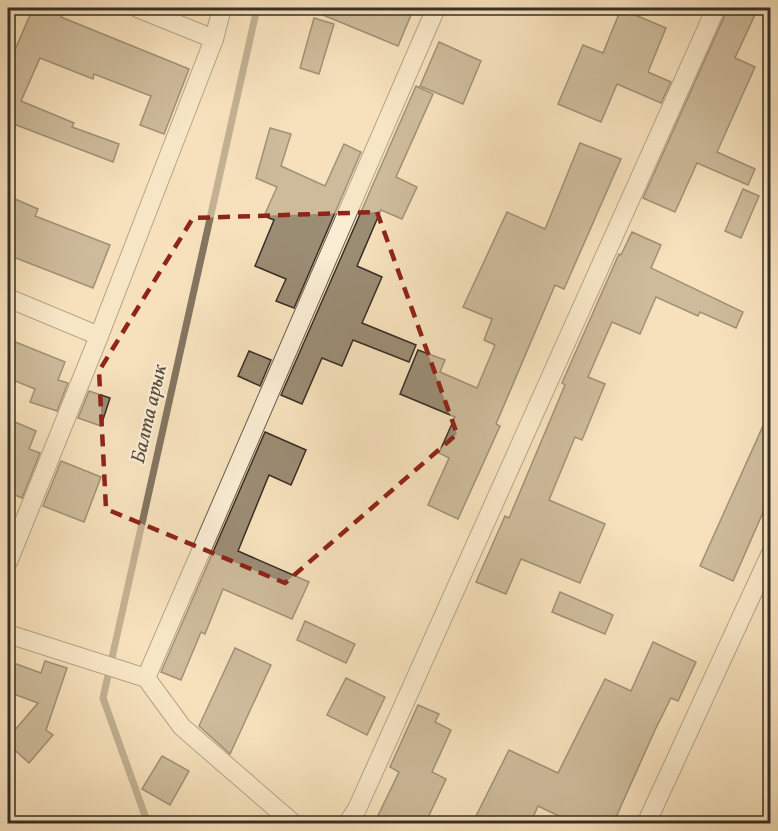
<svg xmlns="http://www.w3.org/2000/svg" width="778" height="831" font-family="Vollkorn,serif">
<rect width="100%" height="100%" fill="#f6e1bc"/>
<filter id="stains"><feTurbulence type="fractalNoise" baseFrequency=".00333" numOctaves="4"/><feColorMatrix values="0 0 0 0 .2 0 0 0 0 .09 0 0 0 0 .02 0 0 0 .5 -.17"/></filter>
<radialGradient id="worn" r=".72"><stop offset=".6" stop-color="#630" stop-opacity="0"/><stop offset="1" stop-color="#630" stop-opacity=".3"/></radialGradient>
<g fill="none" stroke-linecap="round" stroke-linejoin="round">
<polyline stroke="#847561" stroke-width="7" points="148,824 103,698 257,8"/>
</g>
<g fill="#9b8c74" stroke="#392f26" stroke-width="1.5">
<polygon points="33,8 65,8 61,17 189,69 164,134 140,125 151,96 94,74 93,79 40,58 21,101 74,123 72,127 119,144 113,162 11,123 8,130 8,66"/>
<polygon points="306,8 414,8 398,46"/>
<polygon points="728,8 758,8 735,58 755,67 717,152 755,169 748,185 697,163 675,212 643,198"/>
<polygon points="621,9 666,28 648,72 671,82 661,103 617,84 601,122 558,104 583,45 603,53"/>
<polygon points="314,18 334,24 319,74 300,68"/>
<polygon points="439,42 481,61 463,104 420,86"/>
<polygon points="416,86 433,94 396,177 417,187 402,219 381,210 357,266 382,277 362,323 416,345 409,362 353,340 342,366 322,358 302,404 281,395"/>
<polygon points="270,128 291,134 281,166 325,186 344,144 361,152 294,308 276,301 286,279 255,266 274,220 264,216 277,187 256,178"/>
<polygon points="580,143 621,159 564,289 555,285 496,424 500,426 458,519 428,505 449,458 439,453 455,417 400,394 418,350 445,360 440,372 477,388 495,345 484,340 492,319 463,307 507,212 545,229"/>
<polygon points="743,189 759,196 741,238 725,231"/>
<polygon points="8,196 38,209 35,216 110,245 93,288 8,255"/>
<polygon points="632,232 661,245 651,268 743,312 736,328 700,312 698,316 656,297 640,334 612,322 588,377 605,384 582,440 575,437 549,500 605,524 580,583 521,559 506,594 476,582 505,516 509,518 565,385 562,383 619,254 621,255"/>
<polygon points="8,339 65,362 58,380 68,383 57,411 30,402 35,389 8,378"/>
<polygon points="249,351 271,360 260,386 238,376"/>
<polygon points="89,391 110,398 101,426 78,418"/>
<polygon points="771,408 771,494 733,581 700,566"/>
<polygon points="8,419 36,431 29,449 40,453 22,498 8,492"/>
<polygon points="265,432 306,450 291,485 269,475 238,551 309,582 292,619 223,589 205,634 201,632 181,680 161,672"/>
<polygon points="61,461 101,477 84,522 43,506"/>
<polygon points="560,592 613,615 605,634 552,612"/>
<polygon points="305,621 355,644 346,663 297,640"/>
<polygon points="653,642 696,662 678,701 671,698 655,730 613,824 576,824 538,806 530,824 472,824 509,750 558,773 605,679 631,691"/>
<polygon points="235,648 271,665 230,754 199,726"/>
<polygon points="8,661 41,673 45,661 67,668 46,730 53,735 29,763 8,744 8,738 38,703 8,692"/>
<polygon points="346,678 385,697 367,735 327,715"/>
<polygon points="418,705 439,714 435,722 451,730 432,772 446,779 425,824 374,824 399,772 390,767"/>
<polygon points="162,756 189,771 170,805 142,789"/>
</g>
<g fill="none" stroke-linecap="round" stroke-linejoin="round">
<defs>
<g id="street">
<polyline points="137,8 214,39"/>
<polyline points="8,298 99,336"/>
<polyline points="8,562 99,336 214,39 222,8"/>
<polyline points="8,634 146,678 182,727 294,824"/>
<polyline points="146,678 436,8"/>
<polyline points="347,824 357,809 716,8"/>
<polyline points="646,824 770,555"/>
</g>
</defs>
<use href="#street" stroke="#685c4c" stroke-width="20"/>
<use href="#street" stroke="#f9ecd3" stroke-width="18"/>
</g>
<path d="M0 0H778V831H0ZM377 212 457 434 285 583 106 509 99 371 193 218Z" fill="#f6e1bc" fill-opacity=".55" fill-rule="evenodd"/>
<path fill="none" stroke="#8f2418" stroke-width="4.5" stroke-dasharray="12 8" stroke-linejoin="round" d="M377 212 457 434 285 583 106 509 99 371 193 218Z"/>
<g text-anchor="middle" dominant-baseline="central" stroke-width="4.5" stroke-linejoin="round" paint-order="stroke">
<g font-size="20" font-style="italic" fill="#584c3f" stroke="#f9ecd3">
<text transform="translate(150 414) rotate(-77)">Балта арык</text>
</g>
</g>
<rect width="778" height="831" fill="none" stroke="#f6e1bc" stroke-width="30"/>
<rect x="9" y="9" width="760" height="813" fill="none" stroke="#392f26" stroke-width="3"/>
<rect x="15" y="15" width="748" height="801" fill="none" stroke="#392f26" stroke-width="1.5"/>
<rect width="100%" height="100%" filter="url(#stains)"/>
<rect width="100%" height="100%" fill="url(#worn)"/>
</svg>
